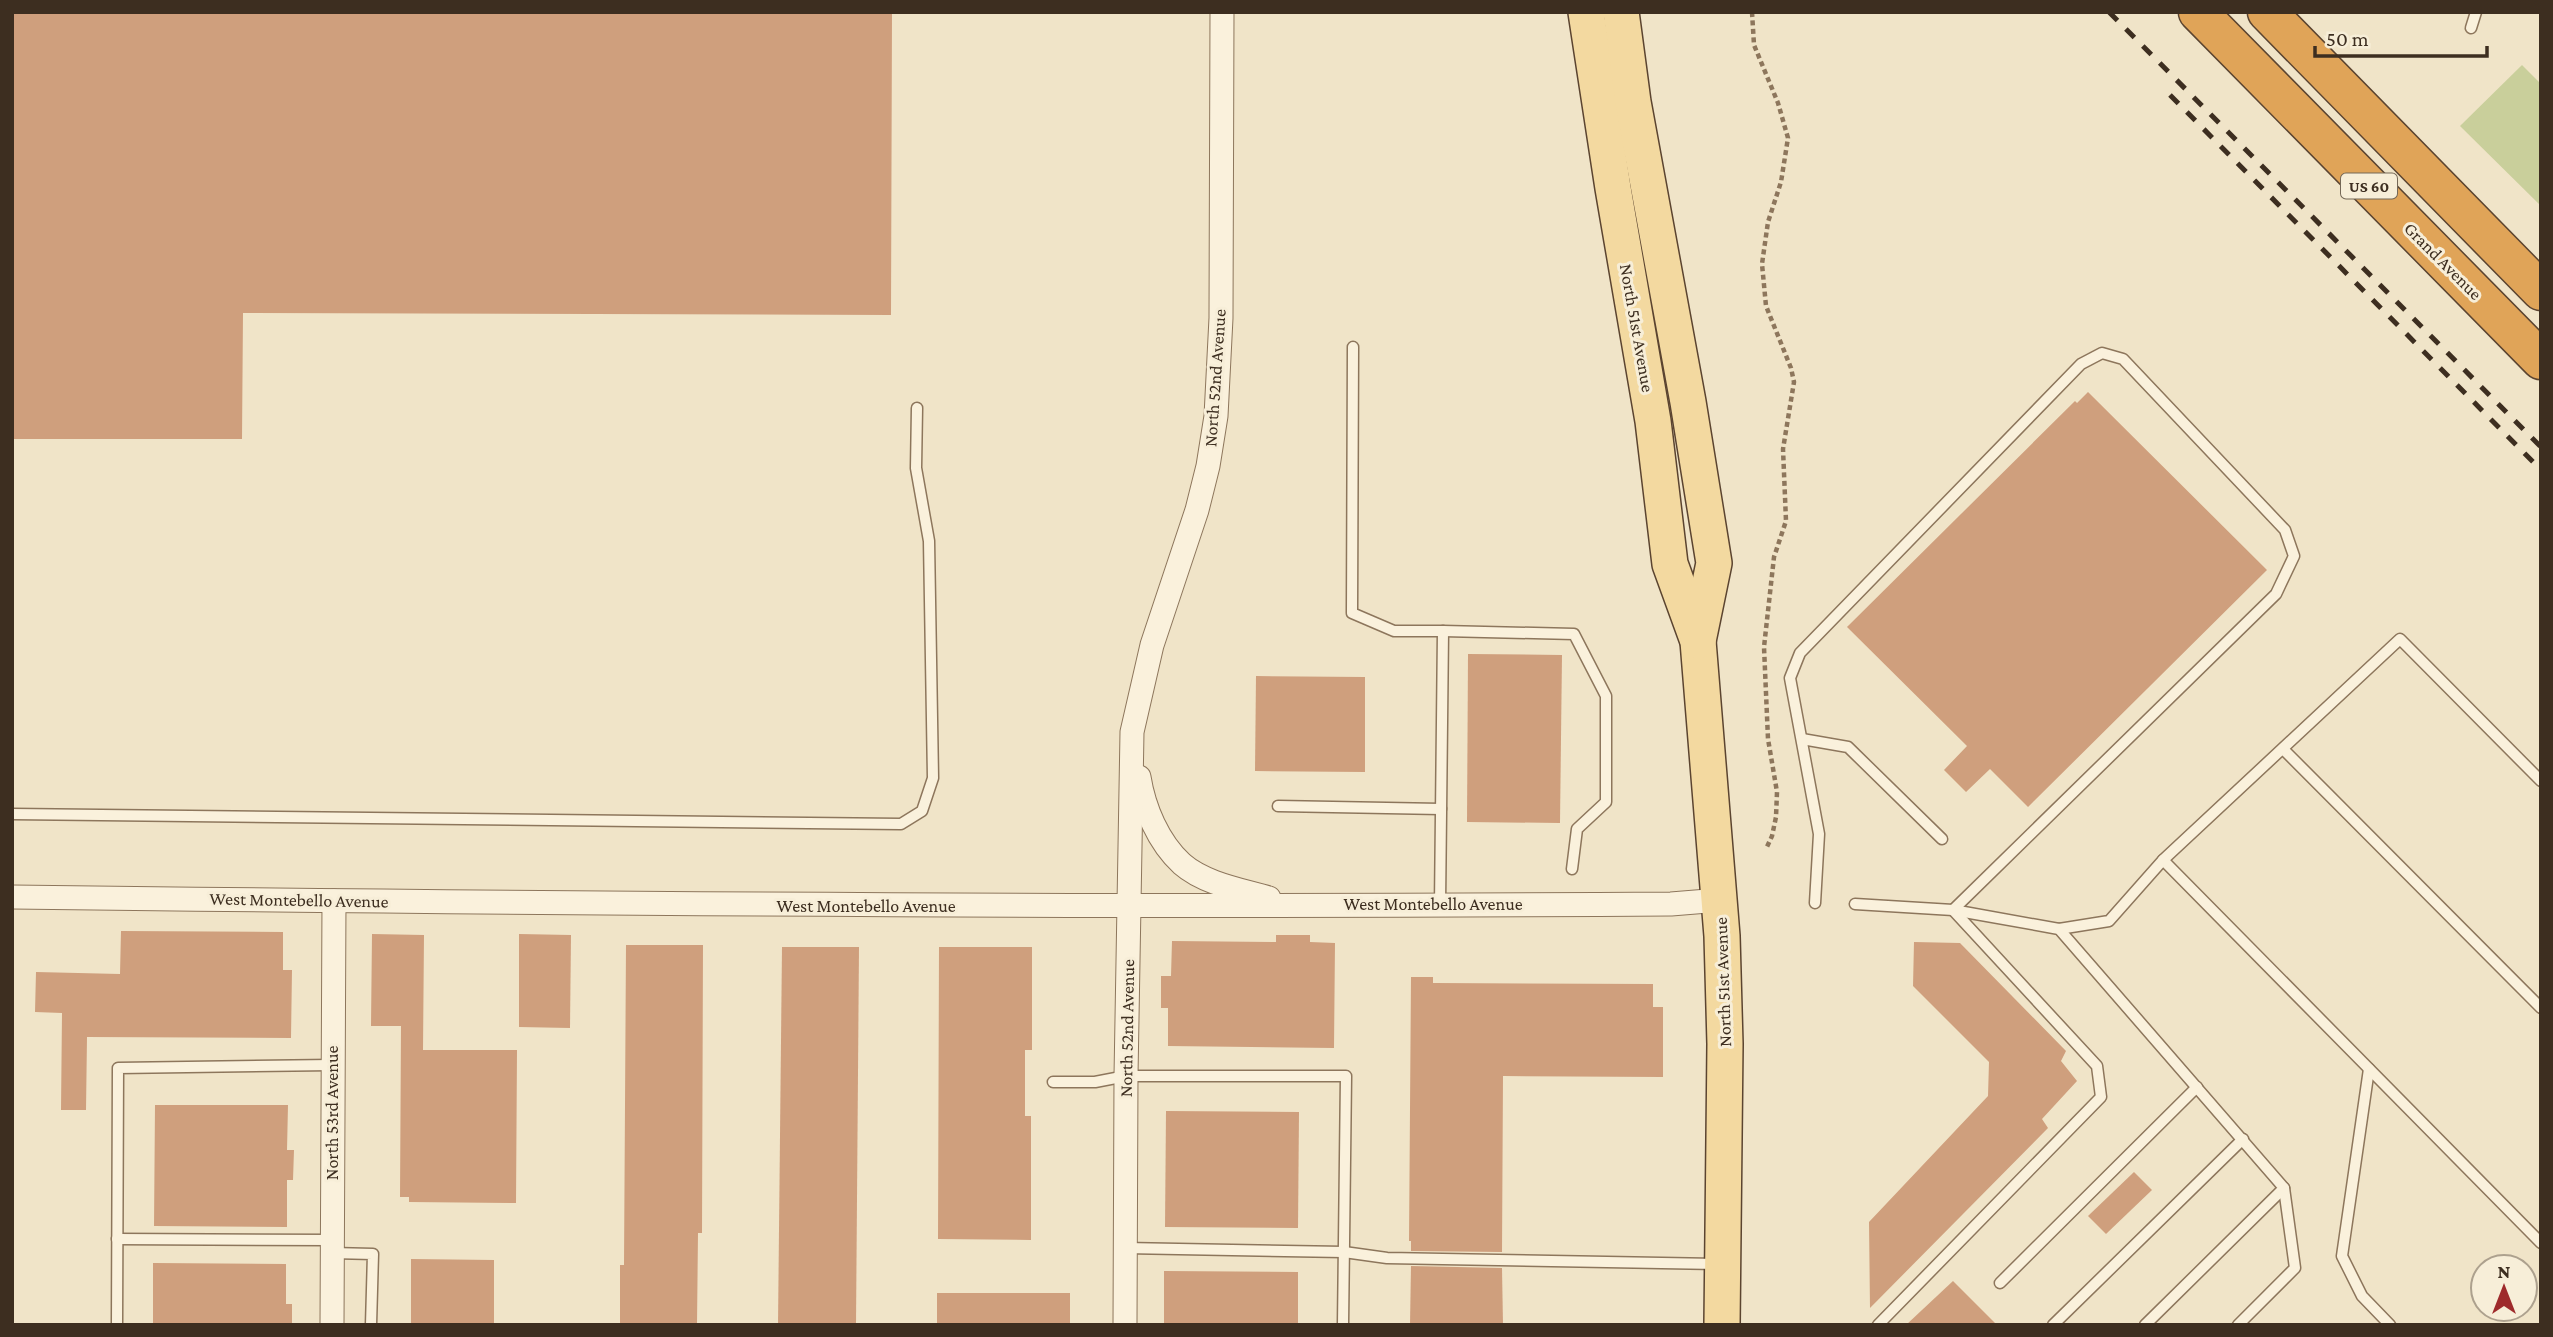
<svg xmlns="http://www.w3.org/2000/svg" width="2553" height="1337" font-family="'Crimson Pro',serif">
<rect width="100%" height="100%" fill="#f0e4c8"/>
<polygon fill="#c9cf9b" points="2522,65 2541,84 2541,206 2460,126"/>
<g fill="#cf9f7d">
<polygon points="12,12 892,12 891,315 243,313 242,439 12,439"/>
<polygon points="2088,392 2267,570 2028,807 1990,769 1966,792 1944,770 1967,746 1847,627 2075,401 2077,403"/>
<polygon points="1468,654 1562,655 1560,823 1467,822"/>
<polygon points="1256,676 1365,677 1365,772 1255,771"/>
<polygon points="121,931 283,932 283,970 292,970 291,1038 87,1037 86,1110 61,1110 62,1013 35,1012 36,972 120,974"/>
<polygon points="372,934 424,935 423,1050 517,1050 516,1203 409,1202 409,1197 400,1197 401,1026 371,1026"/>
<polygon points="519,934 571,935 570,1028 519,1027"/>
<polygon points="1276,935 1310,935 1310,942 1335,943 1334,1048 1168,1046 1168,1008 1161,1008 1161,976 1171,976 1172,941 1276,942"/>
<polygon points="1914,942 1960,943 2066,1051 2061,1061 2077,1081 2042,1119 2048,1128 1870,1308 1869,1222 1988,1096 1989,1062 1913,986"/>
<polygon points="626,945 703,945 702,1233 698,1233 697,1325 620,1325 620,1265 624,1265"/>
<polygon points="782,947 859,947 856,1325 778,1325"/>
<polygon points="939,947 1032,947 1032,1050 1025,1050 1025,1116 1031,1116 1031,1240 938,1239"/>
<polygon points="1411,977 1433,977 1433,983 1653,984 1653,1007 1663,1007 1663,1077 1503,1076 1502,1252 1411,1251 1411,1241 1409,1241"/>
<polygon points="155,1105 288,1105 287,1150 294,1150 293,1180 287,1180 287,1227 154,1226"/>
<polygon points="1166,1111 1299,1112 1298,1228 1165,1227"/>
<polygon points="2134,1172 2152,1190 2106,1234 2088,1216"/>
<polygon points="411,1259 494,1260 494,1325 411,1325"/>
<polygon points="153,1263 286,1264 286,1304 292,1304 292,1325 153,1325"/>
<polygon points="1411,1266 1502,1268 1503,1325 1410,1325"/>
<polygon points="1164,1271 1298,1272 1298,1325 1164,1325"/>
<polygon points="1953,1281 1997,1325 1906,1325"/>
<rect x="937" y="1293" width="133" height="32"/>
</g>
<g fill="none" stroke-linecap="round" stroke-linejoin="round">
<defs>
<g id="lane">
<polyline points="2471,28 2476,12"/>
<polyline points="1353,347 1352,613 1394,631 1443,631 1440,905"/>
<polyline points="1443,631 1574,634 1606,696 1606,802 1577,829 1572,869"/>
<polyline points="1802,739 1848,747 1942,839"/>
<polyline points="2283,749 2541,1008"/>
<polyline points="2541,781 2400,639 2163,860 2541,1243"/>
<polyline points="1278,806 1441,809"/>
<polyline points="12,814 901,824 922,811 933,778 929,541 916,468 917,408"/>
<polyline points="1815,903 1819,834 1790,678 1800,653 2081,364 2102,353 2123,359 2285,530 2294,556 2276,594 1953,910"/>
<polyline points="1855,904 1953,910 2059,929 2284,1188 2145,1325"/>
<polyline points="2059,929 2109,921 2163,860"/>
<polyline points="2369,1069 2342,1256 2362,1296 2390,1325"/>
<polyline points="1053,1082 1095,1082 1126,1076 1346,1076 1343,1325"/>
<polyline points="117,1239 332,1240"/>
<polyline points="1125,1248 1344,1252 1387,1258 1717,1264"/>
<polyline points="332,1253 373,1254 371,1325"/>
<polyline points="2000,1283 2197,1087"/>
<polyline points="117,1325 118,1068 332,1065"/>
<polyline points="1878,1325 2101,1097 2097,1066 1953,910"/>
<polyline points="2053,1325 2243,1139"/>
<polyline points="2238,1325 2295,1268 2284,1188"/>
</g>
<g id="street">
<path d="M1139 777C1144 808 1158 842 1182 864 1205 884 1242 890 1269 898"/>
<path d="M12 897C565 904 1118 908 1671 904L1720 900"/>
<polyline points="332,1325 334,901"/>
<polyline points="1125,1325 1126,1076 1132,732 1152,645 1197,510 1208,466 1216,416 1221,318 1222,12"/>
</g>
<g id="primary">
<polyline points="1586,12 1613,188 1653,421 1670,564 1698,641 1722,936 1725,1044 1722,1325"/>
<polyline points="1621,12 1633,102 1688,402 1714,563 1698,641"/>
</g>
<g id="highway">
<polyline points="2198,12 2541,360"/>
<polyline points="2267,12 2541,291"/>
</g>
</defs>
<use href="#lane" stroke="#8d765c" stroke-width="13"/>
<use href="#street" stroke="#8d765c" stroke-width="25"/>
<use href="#primary" stroke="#5b4430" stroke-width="38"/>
<use href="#highway" stroke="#5b4430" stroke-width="41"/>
<polyline stroke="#8d765c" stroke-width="4.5" stroke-dasharray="5 3.5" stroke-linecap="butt" points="1752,12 1754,45 1778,103 1788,138 1781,182 1768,222 1762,264 1766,306 1791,368 1794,382 1783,449 1786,521 1774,557 1764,647 1768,739 1777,792 1776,817 1772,836 1766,849"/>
<use href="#lane" stroke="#faf1dc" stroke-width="10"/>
<use href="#street" stroke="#faf1dc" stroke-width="23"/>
<use href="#primary" stroke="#f3d9a0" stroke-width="35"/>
<use href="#highway" stroke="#e0a458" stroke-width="38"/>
<g stroke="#3d2e20" stroke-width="5" stroke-dasharray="12 12" stroke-linecap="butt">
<polyline points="2109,12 2541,447"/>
<polyline points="2170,95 2541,470"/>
</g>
</g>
<g text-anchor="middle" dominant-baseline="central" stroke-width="6" stroke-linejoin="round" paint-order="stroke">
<rect fill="#f7eed8" stroke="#756857" stroke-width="2" x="2341" y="173.5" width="56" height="25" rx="5"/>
<g font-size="16" font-weight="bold" fill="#3d2e20">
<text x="2369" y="186">US 60</text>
</g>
<g font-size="18" fill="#3d2e20" stroke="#f7eed8">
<text transform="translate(2443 261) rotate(45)">Grand Avenue</text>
<text transform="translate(1637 328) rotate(80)">North 51st Avenue</text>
<text transform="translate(1215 378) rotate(-86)">North 52nd Avenue</text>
<text transform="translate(299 900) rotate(1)">West Montebello Avenue</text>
<text x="1433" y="904">West Montebello Avenue</text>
<text x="866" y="906">West Montebello Avenue</text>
<text transform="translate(1723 982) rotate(-92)">North 51st Avenue</text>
<text transform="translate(1127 1028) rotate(-89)">North 52nd Avenue</text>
<text transform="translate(332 1113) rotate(-90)">North 53rd Avenue</text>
</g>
</g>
<rect width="2553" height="1337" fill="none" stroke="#3d2e20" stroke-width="28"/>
<g transform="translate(2504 1288)"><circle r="33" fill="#f7eed8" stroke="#ada18e" stroke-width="2"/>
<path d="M0-5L12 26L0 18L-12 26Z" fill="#9e2a2b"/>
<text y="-10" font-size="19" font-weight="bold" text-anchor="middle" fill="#3d2e20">N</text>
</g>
<path d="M2315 46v10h172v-10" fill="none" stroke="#3d2e20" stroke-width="3.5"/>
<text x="2326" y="46" font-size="21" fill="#3d2e20" stroke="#f7eed8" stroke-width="5" paint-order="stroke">50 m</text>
</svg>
